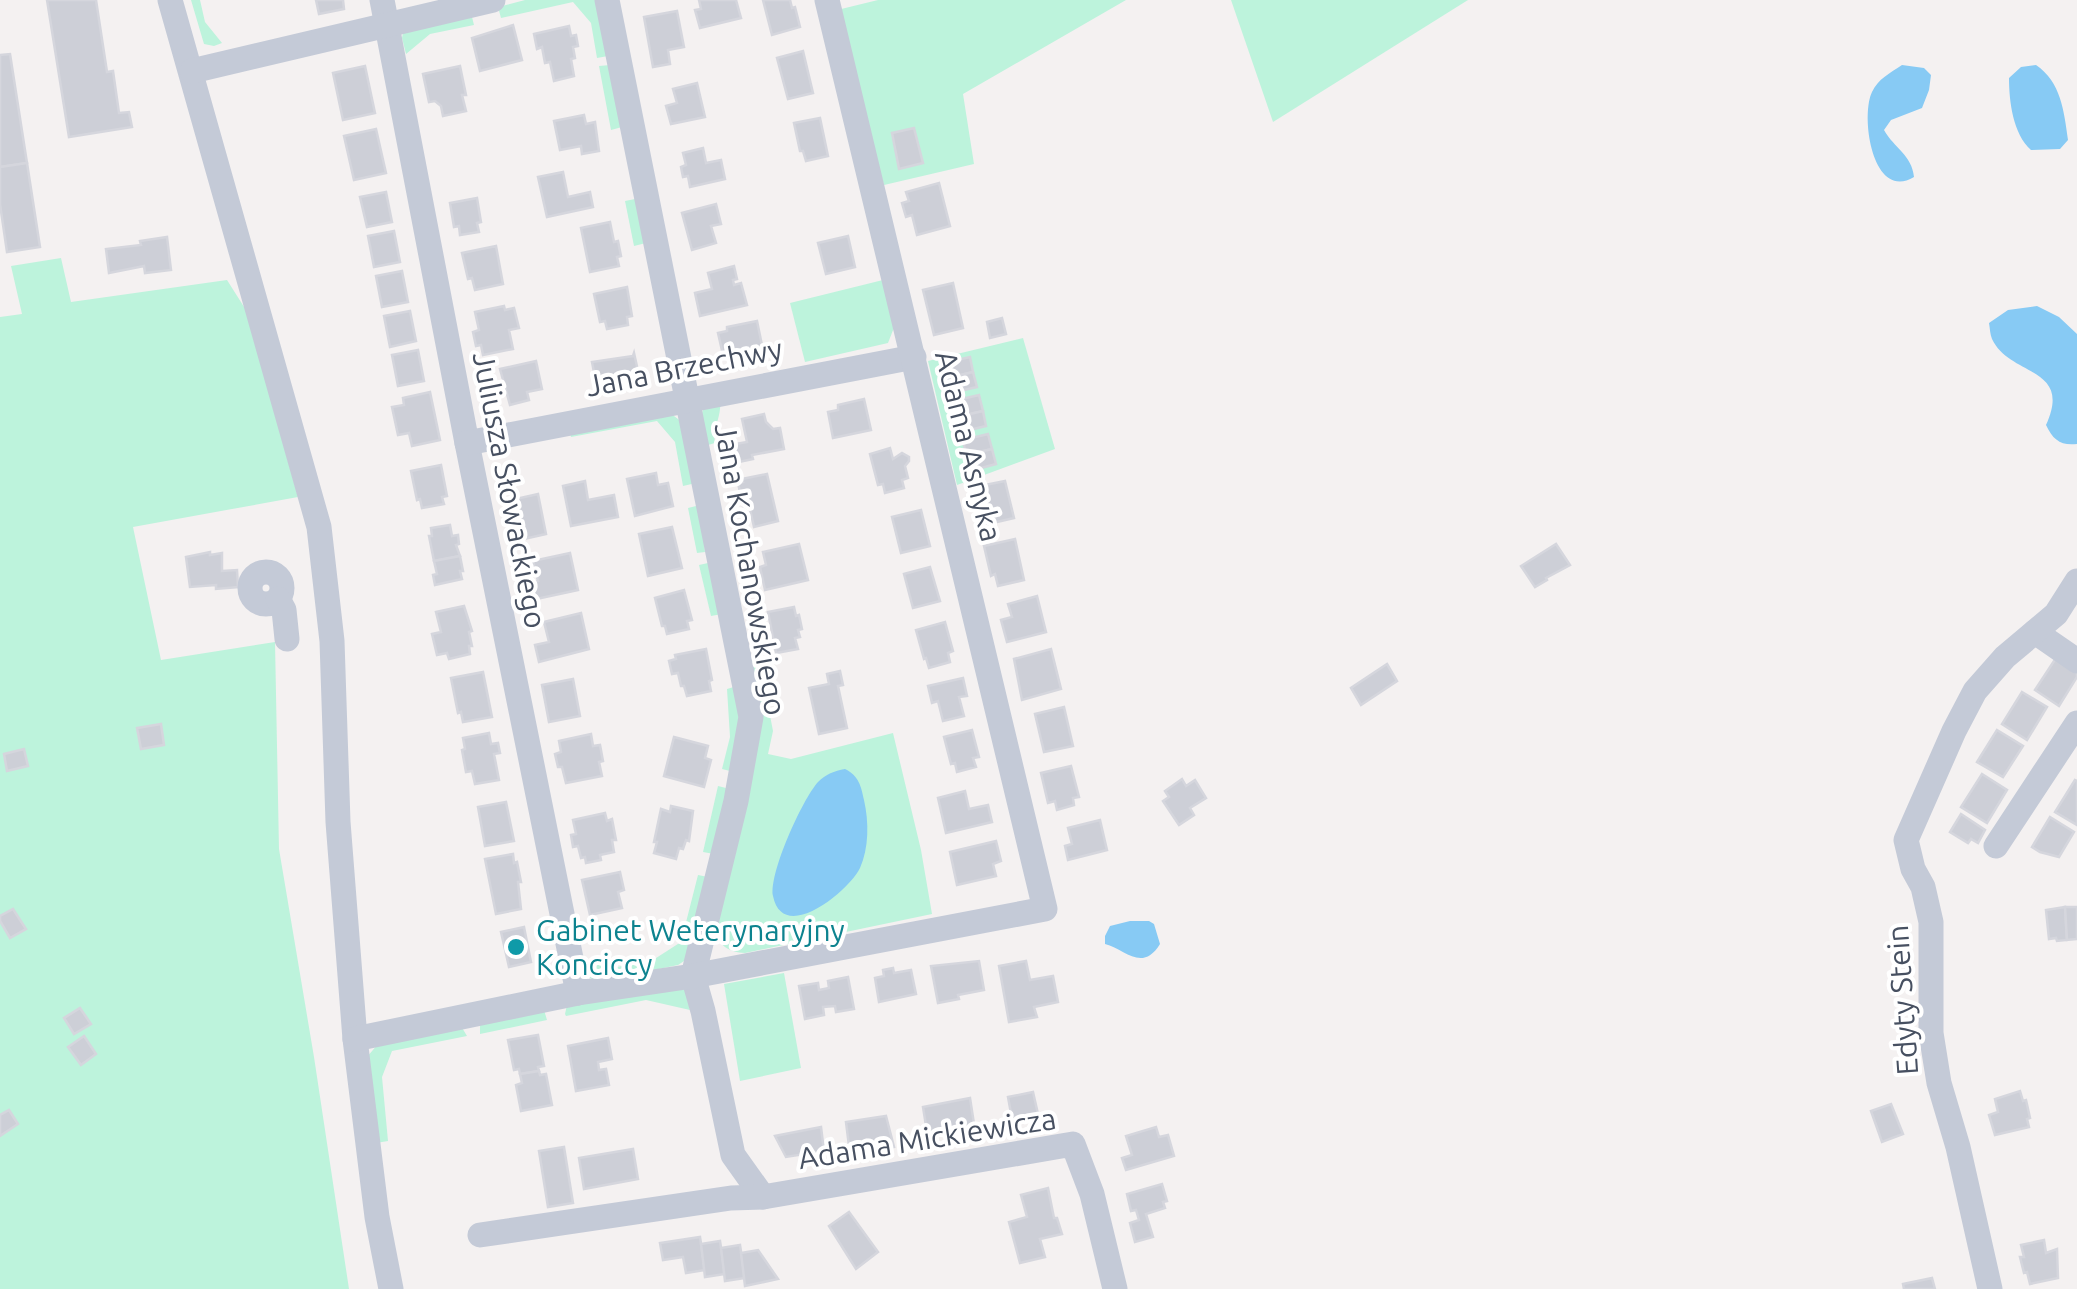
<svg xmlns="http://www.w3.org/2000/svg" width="2077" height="1289" font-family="Ubuntu,sans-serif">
<rect width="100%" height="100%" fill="#f4f1f1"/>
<g fill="#bdf3dc">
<polygon points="191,0 200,0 205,22 222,43 214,46 204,44"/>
<polygon points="525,0 596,0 608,56 597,58 591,23 573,2 501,18 498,7"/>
<polygon points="878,0 1126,0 963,94 974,164 884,185 833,11"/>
<polygon points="1231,0 1468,0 1273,122"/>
<polygon points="471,13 474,25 430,34 406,54 402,38 403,33"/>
<polygon points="610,65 622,127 611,130 599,66"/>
<polygon points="635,199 646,243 634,246 625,201"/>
<polygon points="61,258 71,302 227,280 246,310 298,497 133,527 161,660 275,642 279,849 314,1057 349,1289 0,1289 0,317 22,314 11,266"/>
<polygon points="883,280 895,325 888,343 805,362 790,303"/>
<polygon points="1023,338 1055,449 957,485 928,361"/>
<path d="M720 401C722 416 712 429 715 443L708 445 702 413 703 409Z"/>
<polygon points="670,413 682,422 696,483 683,486 675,442 657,421 571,437 569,430"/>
<polygon points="700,505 705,552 697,553 688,508"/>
<polygon points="708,563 722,614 711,616 699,565"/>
<path d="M759 658 773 731 768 754 791 759 893 733 921 850 932 914 745 953C729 952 719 946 714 930L749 661Z"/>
<polygon points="737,686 741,723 734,772 722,769 730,737 727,689"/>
<polygon points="718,786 730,789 714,854 703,852"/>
<polygon points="698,875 708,877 687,959 678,965 601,981 594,980 583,974 583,954 584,960 612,968 653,960 681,942"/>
<polygon points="784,973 801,1068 740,1081 724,984"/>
<polygon points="685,989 690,1010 646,1000 566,1016 565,1014 567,1005"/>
<polygon points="544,1010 547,1020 480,1034 480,1022"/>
<polygon points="461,1026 467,1036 392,1051 382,1077 388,1141 376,1143 367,1057 378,1044"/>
</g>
<g fill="#87caf4">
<path d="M1902 65 1924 68 1931 75 1929 90 1922 108 1891 120 1884 130C1894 148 1912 155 1914 177 1873 202 1860 117 1872 92 1878 79 1890 73 1902 65Z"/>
<path d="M2036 65C2061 82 2064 111 2068 140L2060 149 2031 150C2013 134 2009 101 2009 78L2021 67Z"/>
<path d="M2037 306 2059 317 2077 334V444C2061 446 2053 440 2046 425 2073 366 2010 377 1992 339 1990 334 1990 329 1989 323L2008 310Z"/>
<path d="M845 769C859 776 861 786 864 800 869 822 869 848 860 868 849 891 783 945 773 896 769 873 802 800 818 782 826 774 834 771 845 769Z"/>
<path d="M1130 921H1149L1154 924 1160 944C1142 973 1125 949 1105 944V936L1110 926Z"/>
</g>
<g fill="#cdcfd7" stroke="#d5d6dd" stroke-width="2.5">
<polygon points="47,0 96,0 107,72 113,71 119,113 129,112 132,127 69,137"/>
<polygon points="316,0 343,0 344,9 319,14"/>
<polygon points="699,0 736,0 741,18 700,28 695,10 701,9"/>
<polygon points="763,0 790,0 792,8 795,7 800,27 772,35"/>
<polygon points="677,11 684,47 668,50 670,64 653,67 644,17"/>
<polygon points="513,25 522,60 480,71 472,38"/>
<polygon points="569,26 571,36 576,35 578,46 573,47 575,58 571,59 574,76 554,81 550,62 545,63 542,47 537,49 534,34"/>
<polygon points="803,51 813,93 788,99 777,58"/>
<polygon points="10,54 27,163 0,167 0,55"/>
<polygon points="365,66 375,113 343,120 333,73"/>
<polygon points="460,66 466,95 462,95 466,111 443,116 441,106 435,101 429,102 423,74"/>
<polygon points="697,83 705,117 671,124 666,106 677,103 673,89"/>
<polygon points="584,115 586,124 595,122 599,151 582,154 581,146 560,150 554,121"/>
<polygon points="820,118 828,156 806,161 803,151 800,151 794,123"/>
<polygon points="914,128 923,163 899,169 892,133"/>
<polygon points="376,129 386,173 354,180 344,136"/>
<polygon points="703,148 706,163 721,160 725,179 690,187 688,176 683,177 681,167 686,165 683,153"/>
<polygon points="27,163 40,247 7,252 0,204 0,167"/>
<polygon points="563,172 568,197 590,192 593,207 547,217 538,177"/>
<polygon points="939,183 950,226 917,235 912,215 906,217 902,203 909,201 906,192"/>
<polygon points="386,192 392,222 367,227 360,197"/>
<polygon points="477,198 481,222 477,223 479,232 460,235 459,226 454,227 450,203"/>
<polygon points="716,204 721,224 711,226 716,243 692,250 682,213"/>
<polygon points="610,222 614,242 618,241 621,256 617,257 619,266 590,272 581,228"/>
<polygon points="394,231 400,262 374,267 368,236"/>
<polygon points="848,236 855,267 826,274 818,243"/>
<polygon points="167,237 171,270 145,273 144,266 109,273 106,249 141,245 140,241"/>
<polygon points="496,246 503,284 475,290 472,278 468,279 462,253"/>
<polygon points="734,266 737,279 733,280 734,285 741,283 747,305 700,316 695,293 712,289 708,273"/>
<polygon points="402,271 408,302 382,307 376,276"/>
<polygon points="953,283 963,328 934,335 923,290"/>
<polygon points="627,287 632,316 627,317 628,325 607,329 605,321 600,322 594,294"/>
<polygon points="504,306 505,310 514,308 519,328 509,330 513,349 483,355 481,345 476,346 473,332 479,330 475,312"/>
<polygon points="410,311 416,341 390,347 384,316"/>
<polygon points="1002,318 1006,334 990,338 987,322"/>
<polygon points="757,321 763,350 758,351 758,355 736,359 736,356 732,357 731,353 723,355 718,333 727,331 727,327"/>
<polygon points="418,350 424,381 398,386 392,355"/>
<polygon points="634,353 640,380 628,382 628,379 597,388 592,362 633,356"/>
<polygon points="970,357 973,372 948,378 944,363"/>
<polygon points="536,361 542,389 527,392 529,400 510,405 500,369"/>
<polygon points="973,372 977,387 951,393 948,378"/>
<polygon points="430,392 440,440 412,446 409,433 398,435 392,407 404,405 403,398"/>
<polygon points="979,395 983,411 957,417 953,401"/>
<polygon points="864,399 871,430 833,438 828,412 838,410 838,405"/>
<polygon points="983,411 986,426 961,432 957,417"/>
<polygon points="764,414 766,422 773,429 780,428 784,449 752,455 753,459 734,463 730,445 747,442 742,419"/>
<polygon points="988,434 992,449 966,455 963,440"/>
<polygon points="890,448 893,459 902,453 909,457 909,461 905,466 908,478 902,480 904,488 885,493 883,484 878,485 870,454"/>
<polygon points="992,449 996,464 970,471 966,455"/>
<polygon points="441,465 447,496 442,497 444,504 422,508 420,499 417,500 411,471"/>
<polygon points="656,473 658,485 668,483 673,506 635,516 627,479"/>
<polygon points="767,474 778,521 754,527 749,505 743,506 738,483 743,482 742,479"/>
<polygon points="585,481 588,500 614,495 618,517 571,526 563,486"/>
<polygon points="1005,481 1014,518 984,525 975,487"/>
<polygon points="538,494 546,534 515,541 507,501"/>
<polygon points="921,510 930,546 901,553 892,517"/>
<polygon points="450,525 452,536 458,535 459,544 456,545 460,556 434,561 429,536 432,536 431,528"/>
<polygon points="672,527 682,568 648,576 639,534"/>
<polygon points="1015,539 1024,580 998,586 995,574 991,576 984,546"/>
<polygon points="799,544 808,580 765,590 760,567 766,565 763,552"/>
<polygon points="1556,544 1570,565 1546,578 1547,580 1535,587 1521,566"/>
<polygon points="210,552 210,555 222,553 222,571 237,570 238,587 216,589 216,585 190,587 186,557"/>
<polygon points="570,553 578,590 527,601 523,584 538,581 533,561"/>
<polygon points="460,556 463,571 460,571 462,579 435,585 433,575 437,574 434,561"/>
<polygon points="930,567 940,601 913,608 904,574"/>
<polygon points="684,590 692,620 687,621 689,629 667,634 665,626 662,626 655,598"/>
<polygon points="1037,596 1046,632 1007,642 1001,620 1012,617 1008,604"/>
<polygon points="464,606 472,631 469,632 472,646 469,646 470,654 449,659 447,653 437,655 432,634 441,632 436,612"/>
<polygon points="794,607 796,616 799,615 802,629 798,630 800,637 795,638 798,649 776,653 768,612"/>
<polygon points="581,613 589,649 539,662 535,645 549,642 544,622"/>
<polygon points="945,622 953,651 948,653 950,662 929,668 926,658 924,659 916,630"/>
<polygon points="706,649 712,680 709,681 711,691 687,696 684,686 681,686 678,673 672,674 669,661 676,659 675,655"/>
<polygon points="1051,649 1061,689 1022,700 1014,659"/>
<polygon points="2056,658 2077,672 2077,677 2059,706 2035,690"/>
<polygon points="1387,664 1397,681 1361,705 1351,688"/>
<polygon points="840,671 843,685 838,686 847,728 819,734 809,688 829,684 827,674"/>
<polygon points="483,672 492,717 463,722 461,712 458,713 451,678"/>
<polygon points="963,678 967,696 959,697 964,716 943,721 938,701 932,703 928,686"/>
<polygon points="573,679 580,716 549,722 542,685"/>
<polygon points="2022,692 2047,707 2027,740 2002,724"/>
<polygon points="1064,707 1073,746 1044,752 1035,714"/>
<polygon points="161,724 164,745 141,749 137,728"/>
<polygon points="972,730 979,757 973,758 976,767 957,772 955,763 951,764 944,737"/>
<polygon points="1997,730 2023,746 2003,777 1977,762"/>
<polygon points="489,733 491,744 498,743 500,753 494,754 499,780 475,784 472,771 466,772 462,750 465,749 463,738"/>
<polygon points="591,734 593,746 600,745 603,761 599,762 602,776 566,783 562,767 558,767 555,754 561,752 559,741"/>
<polygon points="674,737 708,746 705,758 711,760 704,787 664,776"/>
<polygon points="24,749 28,766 7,771 4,754"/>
<polygon points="1071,766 1079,797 1073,798 1074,805 1057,810 1055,801 1048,803 1041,773"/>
<polygon points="1982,774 2007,790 1987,823 1961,807"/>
<polygon points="1182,779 1186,786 1195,780 1206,798 1190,808 1194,815 1179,825 1163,801 1169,797 1165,791"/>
<polygon points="2075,780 2077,781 2077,825 2055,812"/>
<polygon points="965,791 969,809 988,805 992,822 946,833 938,798"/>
<polygon points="506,802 514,841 485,846 478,807"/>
<polygon points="671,806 693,811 689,841 686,840 683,849 679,848 676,859 654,853 657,842 654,842 661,809 670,812"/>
<polygon points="605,813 607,821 612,819 616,840 612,840 614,852 600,855 601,860 586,863 585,857 581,858 578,846 573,847 571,835 576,834 573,820"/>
<polygon points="1961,814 1985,830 1978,843 1971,839 1968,843 1950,832"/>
<polygon points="2050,817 2074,832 2059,857 2040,852 2032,847"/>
<polygon points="1100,820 1107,850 1068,860 1065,846 1072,844 1068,828"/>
<polygon points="996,841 1001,861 993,864 996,876 957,885 950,852"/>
<polygon points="513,854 514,863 517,862 521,882 518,882 521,909 496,914 485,859"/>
<polygon points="620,872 624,890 618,892 622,908 590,915 582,880"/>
<polygon points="2065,907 2067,940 2057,941 2056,938 2049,939 2046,910"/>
<polygon points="2065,907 2077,907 2077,939 2067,940"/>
<polygon points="13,909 26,929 10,938 0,921 0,916"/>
<polygon points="524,927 531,962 509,967 501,932"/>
<polygon points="979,961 984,990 958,995 959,999 938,1003 931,966"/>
<polygon points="1026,961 1030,980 1053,976 1058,1002 1034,1007 1037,1017 1009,1022 999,966"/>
<polygon points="893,968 894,973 911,970 916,994 879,1002 875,978 884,976 883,970"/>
<polygon points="848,977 854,1009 836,1012 835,1006 823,1007 824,1015 805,1019 799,986 818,983 819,990 829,988 828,981"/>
<polygon points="80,1008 91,1024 74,1034 64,1018"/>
<polygon points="538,1035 544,1066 538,1067 539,1071 520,1074 519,1069 514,1070 508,1040"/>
<polygon points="84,1036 96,1054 81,1065 68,1047"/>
<polygon points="608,1038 612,1059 598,1062 599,1070 606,1069 609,1085 576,1091 568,1046"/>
<polygon points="539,1071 540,1075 546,1074 552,1105 521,1111 516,1085 522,1083 520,1074"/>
<polygon points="2020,1091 2023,1101 2026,1100 2030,1118 2027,1119 2029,1127 1995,1135 1989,1115 1998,1112 1995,1099"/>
<polygon points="1033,1092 1038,1114 1012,1119 1008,1097"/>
<polygon points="970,1098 974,1124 927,1132 923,1107"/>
<polygon points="1891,1104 1903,1134 1882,1142 1871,1111"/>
<polygon points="9,1110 18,1124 0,1136 0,1115"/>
<polygon points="886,1116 894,1147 850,1154 846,1122"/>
<polygon points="821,1127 824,1151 786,1157 775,1136"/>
<polygon points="1156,1127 1159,1137 1168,1135 1174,1156 1126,1170 1122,1158 1132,1155 1126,1136"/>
<polygon points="564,1147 573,1203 548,1207 539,1151"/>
<polygon points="633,1149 638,1179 584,1189 579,1158"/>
<polygon points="1162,1184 1167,1201 1163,1202 1165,1208 1146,1214 1153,1237 1135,1242 1130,1223 1139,1220 1136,1210 1131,1211 1127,1194"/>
<polygon points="1048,1188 1054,1218 1057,1218 1062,1234 1040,1239 1045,1257 1020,1263 1009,1222 1027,1217 1021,1195"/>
<polygon points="849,1212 878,1252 856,1269 829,1226"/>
<polygon points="700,1237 705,1270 686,1273 683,1257 663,1260 660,1243"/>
<polygon points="2044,1240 2046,1253 2057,1249 2058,1278 2030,1284 2027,1272 2024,1273 2020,1257 2024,1257 2021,1245"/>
<polygon points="720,1241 725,1274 705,1277 701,1244"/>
<polygon points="740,1245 745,1278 725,1281 721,1248"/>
<polygon points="758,1250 778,1279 745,1286 741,1253"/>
<polygon points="1932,1278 1935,1289 1904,1289 1903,1284"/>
</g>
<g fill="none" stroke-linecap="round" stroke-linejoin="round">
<g stroke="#c4cad7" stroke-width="25">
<polyline points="170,0 319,527 332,641 338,822 355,1039 377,1217 391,1289"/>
<polyline points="382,0 467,443 578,993"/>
<polyline points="607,0 751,717 736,801 693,976 703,1011 733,1155 763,1197"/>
<polyline points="192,71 493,0"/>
<polyline points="467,443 914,357"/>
<circle cx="266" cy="588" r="16"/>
<polyline points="278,599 284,610 287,639"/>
<polyline points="2035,632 2077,661"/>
<polyline points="1996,846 2077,723"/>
<polyline points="355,1039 578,993 693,976 1045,909 827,0"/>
<polyline points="480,1235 731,1198 763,1197 1073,1144 1092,1194 1115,1289"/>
<polyline points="1990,1289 1958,1147 1939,1083 1931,1033 1931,922 1923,887 1913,869 1906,840 1954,731 1975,691 2005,657 2056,614 2077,581"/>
</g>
</g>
<circle fill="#0f9aa8" stroke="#fff" stroke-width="4" cx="516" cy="947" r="10"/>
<g text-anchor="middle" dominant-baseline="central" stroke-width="8" stroke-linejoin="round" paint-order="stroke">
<g font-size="30" fill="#475061" stroke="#fff">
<text transform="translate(684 367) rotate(-11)">Jana Brzechwy</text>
<text transform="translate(969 446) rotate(76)">Adama Asnyka</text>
<text transform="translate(510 490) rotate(79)">Juliusza Słowackiego</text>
<text transform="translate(751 569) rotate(80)">Jana Kochanowskiego</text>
<text transform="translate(1902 1000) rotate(-94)">Edyty Stein</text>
<text transform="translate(927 1138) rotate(-9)">Adama Mickiewicza</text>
</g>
<g font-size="30" fill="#0d838f" stroke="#fff" text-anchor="start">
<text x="536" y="930">Gabinet Weterynaryjny<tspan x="536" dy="34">Konciccy</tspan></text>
</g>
</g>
</svg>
